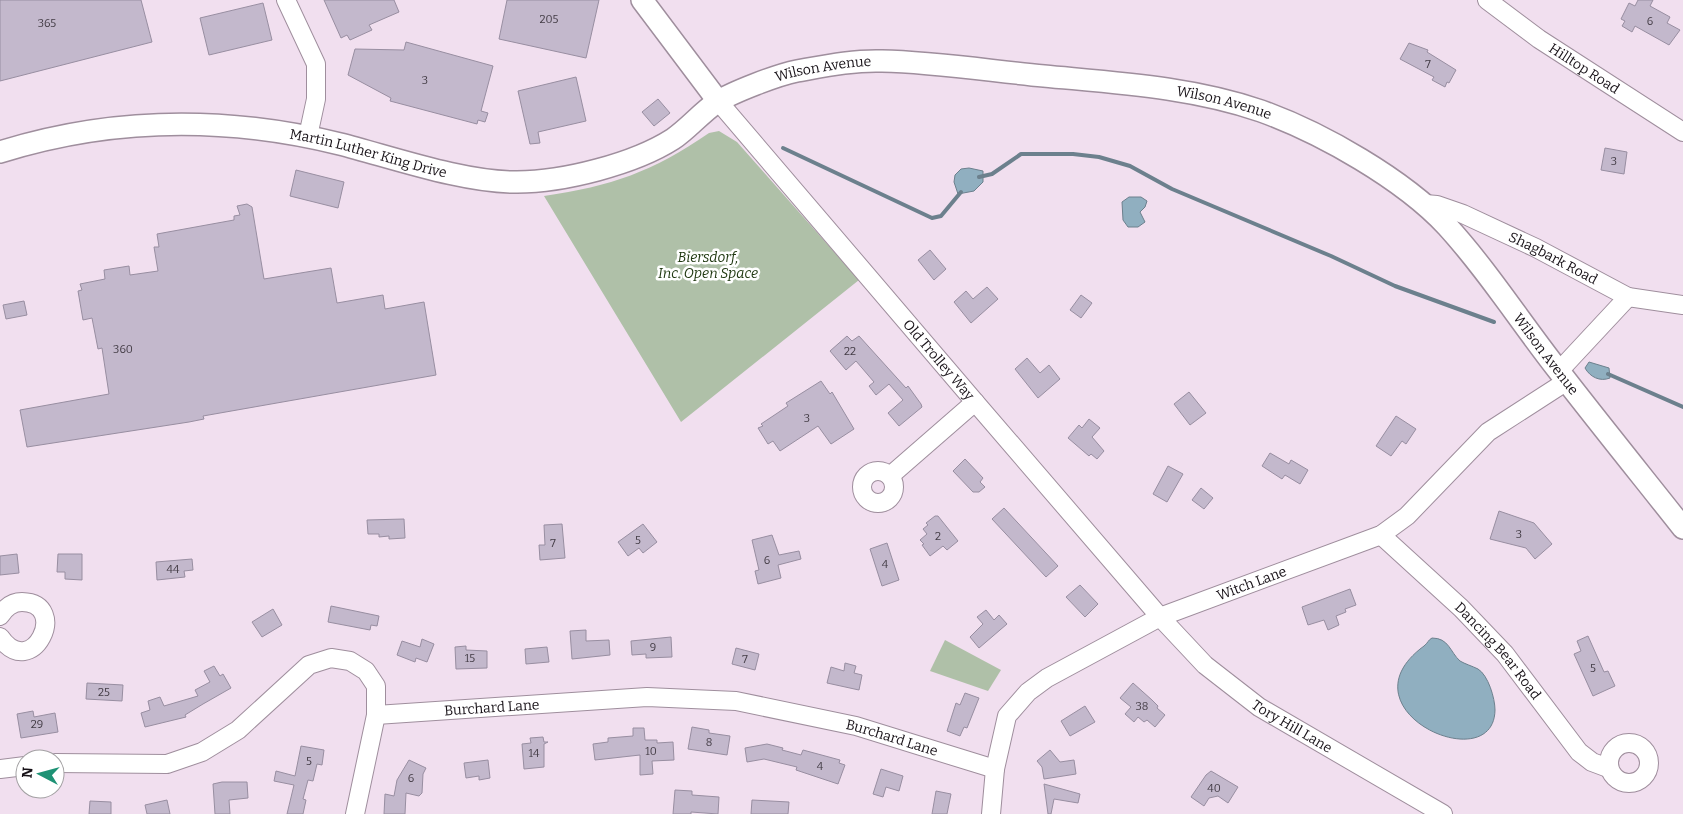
<svg xmlns="http://www.w3.org/2000/svg" width="1683" height="814" font-family="Bitter,serif">
<rect width="100%" height="100%" fill="#f1dfef"/>
<g fill="#afc0a8">
<path d="M719 131 737 142 859 280 681 422 544 196C612 186 652 172 709 133Z"/>
<polygon points="945,640 1001,670 988,691 930,671"/>
</g>
<g fill="#90afc0" stroke="#6c808d">
<polygon points="969,168 983,171 983,182 974,191 958,194 954,182 955,175 961,169"/>
<polygon points="1129,197 1141,197 1147,201 1145,207 1140,212 1145,222 1138,227 1128,227 1123,220 1122,202"/>
<path d="M1589 362 1609 368 1610 378C1600 382 1590 377 1585 368Z"/>
<path d="M1432 638C1449 638 1450 652 1460 661 1465 664 1472 666 1478 669 1488 675 1495 698 1495 710 1494 780 1337 710 1424 646 1428 643 1428 640 1432 638Z"/>
</g>
<g fill="none" stroke-linecap="round" stroke-linejoin="round">
<g stroke="#6c808d" stroke-width="4">
<polyline points="783,148 932,218 941,216 961,192"/>
<polyline points="979,177 992,174 1021,154 1073,154 1099,157 1130,166 1172,189 1331,256 1395,286 1494,322"/>
<polyline points="1608,374 1683,407"/>
</g>
</g>
<g fill="#c3b8cc" stroke="#988ea1">
<polygon points="0,0 141,0 152,42 0,81"/>
<polygon points="324,0 394,0 399,12 369,25 372,30 350,40 347,35 341,38"/>
<polygon points="507,0 599,0 586,58 499,39"/>
<polygon points="1638,0 1653,0 1650,6 1670,17 1667,23 1680,30 1669,45 1635,26 1632,32 1622,26 1625,21 1621,19 1629,3 1635,6"/>
<polygon points="263,3 272,40 209,55 200,18"/>
<polygon points="406,42 493,66 481,111 488,113 485,122 478,120 477,124 390,101 391,98 348,75 355,49 404,50"/>
<polygon points="1409,43 1428,50 1427,52 1456,70 1449,83 1447,82 1445,87 1432,80 1434,77 1400,59"/>
<polygon points="576,77 586,121 538,132 540,143 530,144 518,91"/>
<polygon points="658,99 670,113 654,126 642,112"/>
<polygon points="1605,148 1627,152 1624,174 1601,170"/>
<polygon points="296,170 344,182 338,208 290,196"/>
<polygon points="247,204 252,207 264,279 331,268 337,303 383,295 385,309 424,302 436,375 203,416 204,419 189,422 27,447 20,410 109,394 102,348 98,349 92,318 83,320 78,291 82,290 80,284 105,279 104,270 129,266 130,275 158,271 154,247 159,247 157,234 234,220 234,216 240,215 237,206"/>
<polygon points="930,250 946,269 934,280 918,260"/>
<polygon points="987,287 998,299 971,323 954,302 966,291 973,299"/>
<polygon points="1081,295 1092,303 1081,318 1070,310"/>
<polygon points="24,301 27,315 6,319 3,305"/>
<polygon points="847,336 852,341 859,336 906,388 908,386 921,404 922,407 899,426 888,413 903,400 889,384 876,395 869,386 874,382 856,361 846,370 830,351"/>
<polygon points="1027,358 1040,373 1049,365 1060,379 1038,398 1015,369"/>
<polygon points="821,381 830,394 832,392 854,429 831,444 818,426 780,451 773,441 768,444 758,428 763,426 761,424 788,406 786,403"/>
<polygon points="1189,392 1206,413 1190,425 1174,404"/>
<polygon points="1396,416 1416,429 1406,444 1402,441 1391,456 1376,446"/>
<polygon points="1089,419 1100,428 1092,437 1104,451 1097,459 1091,454 1089,456 1068,438 1079,425 1082,428"/>
<polygon points="1270,453 1289,464 1291,460 1308,470 1300,484 1285,475 1282,479 1262,466"/>
<polygon points="965,459 983,478 980,482 985,487 979,492 973,492 953,471"/>
<polygon points="1168,466 1183,474 1167,502 1153,494"/>
<polygon points="1201,488 1213,498 1204,509 1192,500"/>
<polygon points="1004,508 1058,566 1046,577 992,519"/>
<polygon points="1499,511 1534,523 1552,544 1535,559 1526,548 1490,539"/>
<polygon points="935,516 938,516 958,541 947,550 943,546 930,556 922,545 924,544 920,540 927,534 923,529 928,525 926,523"/>
<polygon points="404,519 405,538 389,539 389,536 379,537 379,534 368,534 367,520"/>
<polygon points="562,524 565,558 540,560 539,545 545,545 544,525"/>
<polygon points="643,524 657,542 643,553 639,548 628,556 618,542"/>
<polygon points="772,535 779,555 799,551 801,559 778,565 781,578 758,584 755,571 759,570 752,540"/>
<polygon points="887,543 899,580 882,586 870,549"/>
<polygon points="17,554 19,573 0,575 0,556"/>
<polygon points="58,554 82,554 82,580 65,579 65,572 57,572"/>
<polygon points="192,559 193,570 184,571 185,577 157,580 156,562"/>
<polygon points="1080,585 1098,604 1085,617 1066,597"/>
<polygon points="1350,589 1356,605 1345,609 1346,612 1336,616 1339,625 1328,630 1324,620 1308,625 1302,607"/>
<polygon points="331,606 379,616 377,626 371,625 370,630 328,622"/>
<polygon points="273,609 282,625 262,637 252,622"/>
<polygon points="986,610 994,620 999,615 1007,624 979,648 970,637 983,624 977,617"/>
<polygon points="586,630 586,641 609,640 610,655 572,659 570,631"/>
<polygon points="1588,636 1604,672 1608,671 1615,686 1593,696 1574,654 1581,651 1577,641"/>
<polygon points="671,637 672,657 646,658 646,654 632,655 631,641"/>
<polygon points="422,639 434,644 427,662 416,658 415,662 397,655 402,641 420,647"/>
<polygon points="466,646 466,650 487,651 487,668 456,669 455,647"/>
<polygon points="547,647 549,662 526,664 525,649"/>
<polygon points="736,648 759,654 755,670 732,664"/>
<polygon points="845,663 856,666 854,673 862,675 859,690 827,683 831,667 844,671"/>
<polygon points="214,666 220,676 223,674 231,688 203,704 185,715 186,717 145,727 141,713 150,710 148,701 160,697 164,706 198,696 195,690 210,682 204,671"/>
<polygon points="87,683 123,685 122,701 86,699"/>
<polygon points="1133,683 1152,700 1158,706 1157,708 1165,715 1155,727 1147,720 1144,722 1138,717 1134,722 1125,714 1131,707 1120,698"/>
<polygon points="965,693 979,698 967,728 964,727 960,736 947,731 956,703 960,705"/>
<polygon points="1085,706 1095,722 1070,736 1061,721"/>
<polygon points="33,711 34,717 55,713 58,732 21,738 17,714"/>
<polygon points="692,727 709,730 709,733 730,736 727,755 688,749"/>
<polygon points="633,728 644,728 645,740 657,740 657,743 673,742 674,760 652,761 653,774 640,775 640,755 595,760 593,744 608,742 608,738 633,736"/>
<polygon points="543,737 544,742 548,742 544,744 544,767 524,769 522,744 531,743 530,738"/>
<polygon points="767,744 783,748 782,750 801,755 803,750 840,760 839,763 845,765 838,784 796,770 797,767 764,759 747,762 745,748"/>
<polygon points="301,746 324,750 322,765 317,764 313,781 308,780 303,799 306,800 303,814 287,814 294,785 274,781 276,771 295,776"/>
<polygon points="1050,750 1060,762 1074,760 1076,774 1044,779 1042,767 1037,761"/>
<polygon points="409,760 426,768 423,774 422,793 419,796 406,793 405,814 384,814 385,794 394,796 397,780"/>
<polygon points="488,760 490,778 479,780 479,776 466,778 464,763"/>
<polygon points="881,769 903,776 899,791 886,787 883,797 873,794"/>
<polygon points="1211,771 1238,787 1228,803 1218,796 1209,798 1204,806 1191,797 1206,775"/>
<polygon points="222,782 247,782 248,798 229,800 230,814 215,814 213,784"/>
<polygon points="1044,784 1080,794 1078,803 1054,799 1051,814 1048,814"/>
<polygon points="675,790 692,791 692,795 719,797 718,814 691,812 691,814 673,814"/>
<polygon points="936,791 951,794 947,814 932,814"/>
<polygon points="167,800 170,814 147,814 145,805"/>
<polygon points="752,800 789,802 788,814 751,814"/>
<polygon points="90,801 111,802 111,814 89,814"/>
</g>
<g fill="none" stroke-linecap="round" stroke-linejoin="round">
<defs>
<g id="minor">
<polyline points="286,0 316,64 316,99 308,136"/>
<path id="s1" d="M1487 0 1539 39 1683 132"/>
<path id="s2" d="M718 101 975 402 1160 617 1205 665 1259 707 1443 814"/>
<path id="s3" d="M1425 204 1437 205 1463 214 1536 248 1628 297 1683 305"/>
<polyline points="1559,371 1628,297"/>
<circle cx="878" cy="487" r="16"/>
<polyline points="890,476 975,402"/>
<path id="s4" d="M1381 535 1461 608 1505 654 1579 752 1592 762 1608 768"/>
<path d="M0 616C5 608 12 602 22 602 71 603 32 683 0 637"/>
<path id="s5" d="M376 715 647 697 736 701 856 726 995 769"/>
<circle cx="1629" cy="763" r="20"/>
<polyline points="55,763 167,764 202,752 238,730 309,665 331,658 350,661 366,671 376,686 376,715 355,814"/>
<polyline points="0,769 25,766"/>
<path id="s6" d="M991 814 995 769 1007 716 1028 692 1047 678 1160 617 1381 535 1407 516 1488 432 1567 381"/>
</g>
<g id="major">
<polyline points="642,0 718,101"/>
<path id="s7" d="M0 152C112 117 226 116 340 144 391 157 465 183 517 182 563 182 634 164 673 139 688 129 701 113 717 102 733 92 777 75 797 71 825 66 854 60 882 61 935 62 991 71 1044 76 1117 83 1191 87 1261 111 1322 133 1403 179 1447 226 1488 271 1521 323 1558 370 1599 423 1641 475 1683 528"/>
</g>
</defs>
<use href="#minor" stroke="#9f8e9d" stroke-width="20"/>
<use href="#major" stroke="#9f8e9d" stroke-width="24"/>
<use href="#minor" stroke="#fff" stroke-width="18"/>
<use href="#major" stroke="#fff" stroke-width="21"/>
</g>
<g text-anchor="middle" dominant-baseline="central" stroke-width="5" stroke-linejoin="round" paint-order="stroke">
<g font-size="11" fill="#423b44">
<text x="549" y="19">205</text>
<text x="1650" y="21">6</text>
<text x="47" y="23">365</text>
<text x="1428" y="64">7</text>
<text x="425" y="80">3</text>
<text x="1614" y="161">3</text>
<text x="123" y="349">360</text>
<text x="850" y="351">22</text>
<text x="807" y="418">3</text>
<text x="1519" y="534">3</text>
<text x="938" y="536">2</text>
<text x="638" y="540">5</text>
<text x="553" y="543">7</text>
<text x="767" y="560">6</text>
<text x="885" y="564">4</text>
<text x="173" y="569">44</text>
<text x="653" y="647">9</text>
<text x="470" y="658">15</text>
<text x="745" y="659">7</text>
<text x="1593" y="668">5</text>
<text x="104" y="692">25</text>
<text x="1142" y="706">38</text>
<text x="37" y="724">29</text>
<text x="709" y="742">8</text>
<text x="651" y="751">10</text>
<text x="534" y="753">14</text>
<text x="309" y="761">5</text>
<text x="820" y="766">4</text>
<text x="411" y="778">6</text>
<text x="1214" y="788">40</text>
</g>
<g font-size="14" fill="#171117" stroke="#fff">
<text stroke="none"><textPath href="#s1" startOffset="119">Hilltop Road</textPath></text>
<text stroke="none"><textPath href="#s7" startOffset="859">Wilson Avenue</textPath></text>
<text stroke="none"><textPath href="#s7" startOffset="1264">Wilson Avenue</textPath></text>
<text stroke="none"><textPath href="#s7" startOffset="374">Martin Luther King Drive</textPath></text>
<text stroke="none"><textPath href="#s3" startOffset="140">Shagbark Road</textPath></text>
<text stroke="none"><textPath href="#s7" startOffset="1684">Wilson Avenue</textPath></text>
<text stroke="none"><textPath href="#s2" startOffset="340">Old Trolley Way</textPath></text>
<text stroke="none"><textPath href="#s6" startOffset="381">Witch Lane</textPath></text>
<text stroke="none"><textPath href="#s4" startOffset="165">Dancing Bear Road</textPath></text>
<text stroke="none"><textPath href="#s5" startOffset="116">Burchard Lane</textPath></text>
<text stroke="none"><textPath href="#s2" startOffset="852">Tory Hill Lane</textPath></text>
<text stroke="none"><textPath href="#s5" startOffset="521">Burchard Lane</textPath></text>
</g>
<g font-size="14" font-style="italic" fill="#1d360e" stroke="#fff">
<text x="708" y="257">Biersdorf,<tspan x="708" dy="16">Inc. Open Space</tspan></text>
</g>
</g>
<g transform="translate(40 774) rotate(276)"><circle r="24" fill="#ffffff" stroke="#a2a0a2"/>
<path d="M0-4L9 19L0 12L-9 19Z" fill="#1e9275"/>
<text y="-8" font-size="14" font-weight="bold" text-anchor="middle" fill="#171117">N</text>
</g>
</svg>
